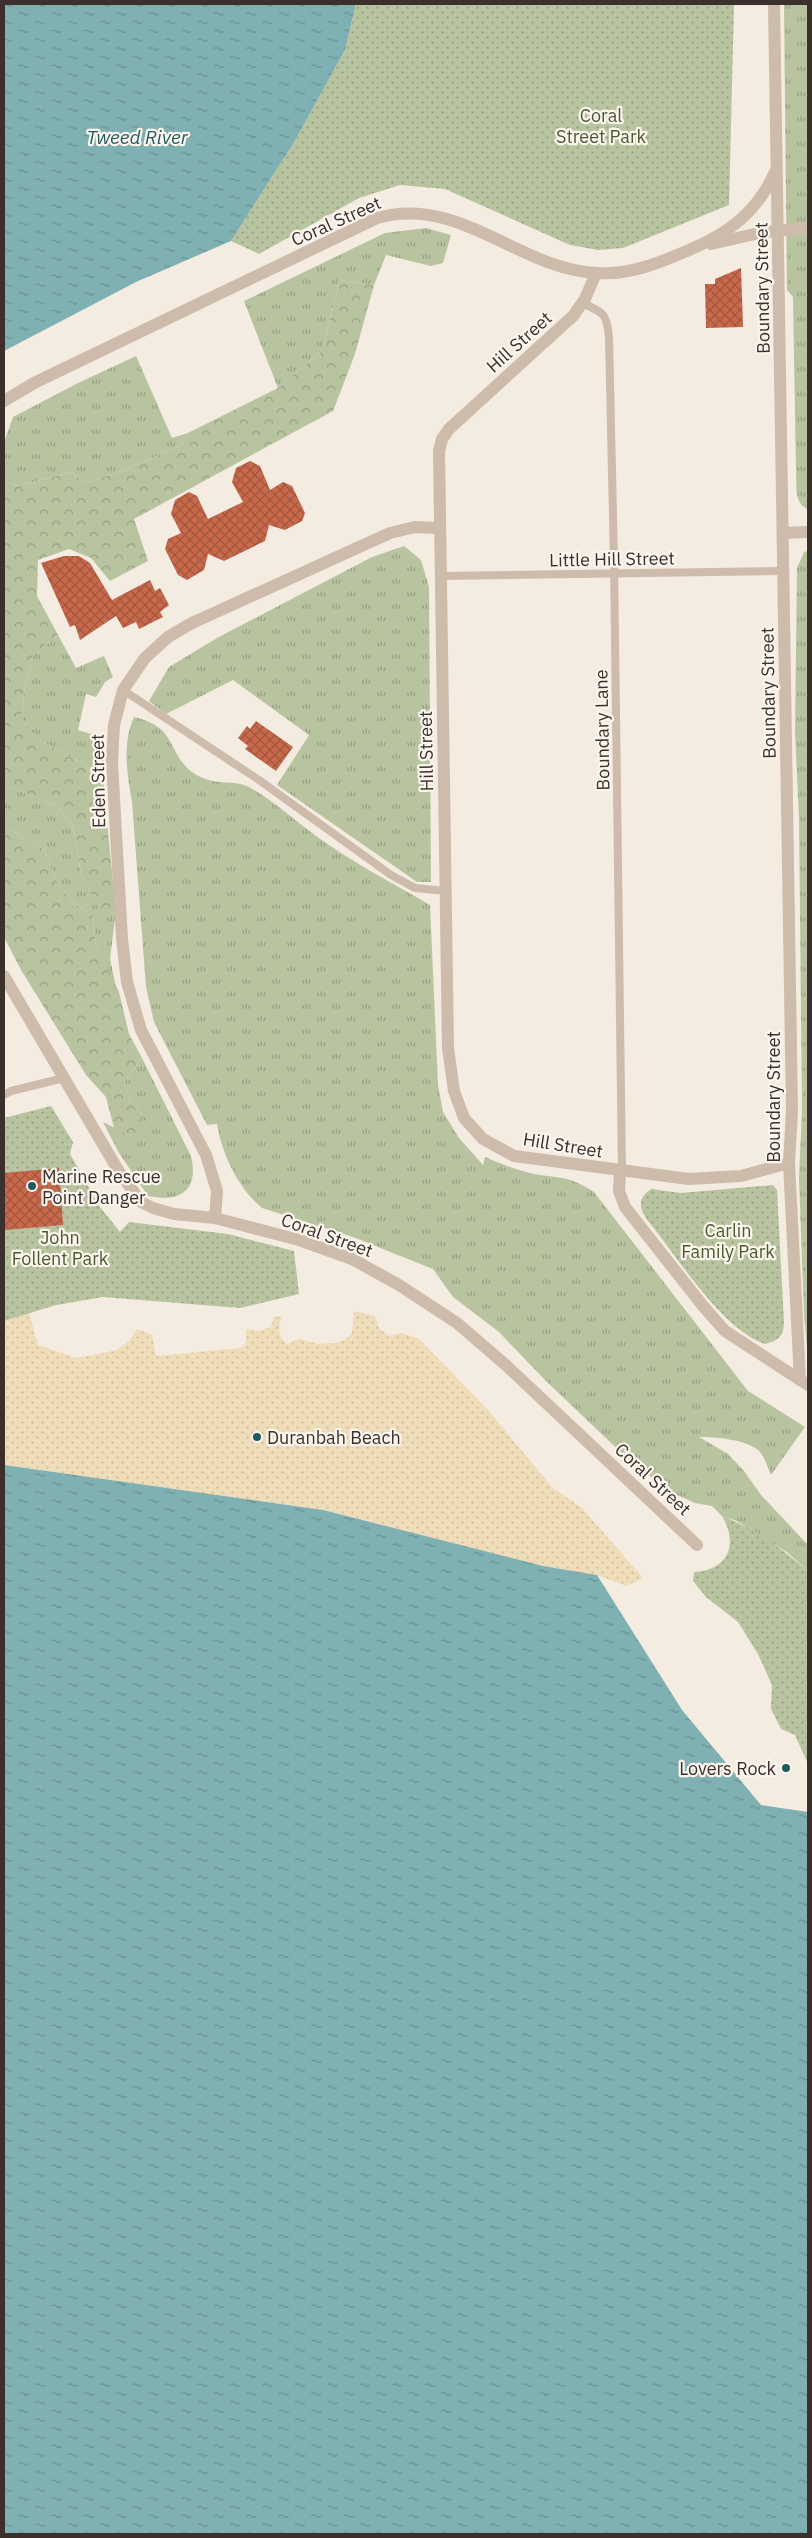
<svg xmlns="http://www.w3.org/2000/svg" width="812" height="2538" font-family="'IBM Plex Sans',sans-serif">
<defs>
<pattern id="grass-tufts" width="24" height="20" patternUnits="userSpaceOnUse" patternTransform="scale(1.25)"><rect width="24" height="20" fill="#b8c4a0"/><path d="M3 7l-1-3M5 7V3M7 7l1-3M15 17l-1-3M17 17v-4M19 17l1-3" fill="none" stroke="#97a083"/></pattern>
<pattern id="forest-crowns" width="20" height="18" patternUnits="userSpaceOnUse" patternTransform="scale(1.25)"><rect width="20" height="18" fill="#b8c4a0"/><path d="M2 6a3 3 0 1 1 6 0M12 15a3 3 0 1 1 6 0" fill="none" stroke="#97a083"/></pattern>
<pattern id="sand-dots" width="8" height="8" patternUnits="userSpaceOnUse" patternTransform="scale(1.25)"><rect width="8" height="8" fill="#efdcb8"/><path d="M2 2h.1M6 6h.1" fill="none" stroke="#cebd9e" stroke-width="1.8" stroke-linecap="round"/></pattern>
<pattern id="park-dots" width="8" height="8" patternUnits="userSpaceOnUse" patternTransform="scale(1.25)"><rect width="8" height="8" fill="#b8c4a0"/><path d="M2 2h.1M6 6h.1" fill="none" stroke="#97a083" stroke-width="1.8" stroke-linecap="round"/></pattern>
<pattern id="water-ripples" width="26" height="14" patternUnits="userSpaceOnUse" patternTransform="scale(1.25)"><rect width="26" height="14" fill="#7fb0b2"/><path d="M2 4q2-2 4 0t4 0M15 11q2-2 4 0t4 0" fill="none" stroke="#699091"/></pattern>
<pattern id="building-cross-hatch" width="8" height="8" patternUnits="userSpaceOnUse" patternTransform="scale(1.25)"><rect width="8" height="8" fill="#c8694b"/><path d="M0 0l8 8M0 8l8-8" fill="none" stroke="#a4573f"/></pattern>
</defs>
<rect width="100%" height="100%" fill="#f4ebe1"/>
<g fill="url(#grass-tufts)">
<path d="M784 4H808V509C794 504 797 486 796 473L793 297 787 290Z"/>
<polygon points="426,228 451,235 443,263 431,266 386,255 374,285 340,280 322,351 278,388 244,301 385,233"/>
<polygon points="136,356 172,438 188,433 182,445 127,469 85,483 72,472 17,486 4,478 4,442 13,417 78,383"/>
<polygon points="404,546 421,560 429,587 431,882 417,882 277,785 309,735 233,680 166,714 149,701 169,667 217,638 372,557"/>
<polygon points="808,551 808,1359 804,1314 799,1179 802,1110 799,818 795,731 797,568 804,552"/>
<polygon points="58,635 76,668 104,656 113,677 105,682 96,697 86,694 78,730 104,738 104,793 84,764 38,739 21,719 25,688 33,655"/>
<path d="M134 717C179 727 166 755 195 774 216 787 234 779 249 787 278 803 301 827 329 845 361 867 396 885 430 905L438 1085 443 1112 459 1138 483 1165 485 1157C501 1164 517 1170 534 1174 563 1179 567 1175 594 1192L748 1391 805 1427 771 1475C768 1468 764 1455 758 1450 744 1439 716 1437 699 1437L728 1454 744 1471 761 1495 808 1545V1571L788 1553 737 1521 722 1516 712 1506 695 1503 673 1493 632 1463 544 1379 499 1332 453 1297 433 1269 353 1237 262 1208C238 1188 222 1154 217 1124L207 1125 154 1022 146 987 132 802C127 773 122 744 134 717Z"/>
<path d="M4 784 58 807 73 825 81 874 104 919 116 910 110 959 116 987 96 945 93 916C64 898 54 882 45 850L4 826Z"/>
<path d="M142 1058 191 1156C199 1190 181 1203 148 1196L119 1153 103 1122 131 1136 143 1115 132 1104 124 1083Z"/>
</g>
<g fill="url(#forest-crowns)">
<polygon points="340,280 374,285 355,354 333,411 134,519 148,561 110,581 91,558 69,549 38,560 37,596 58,635 33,655 25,688 21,719 38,739 84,764 104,793 116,910 104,920 81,874 73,825 58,807 4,784 4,478 17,486 72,472 85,483 127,469 182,445 188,433 278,388 322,351"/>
<path d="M4 826 45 850C54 882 64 898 93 916L96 945 119 992 129 1034 142 1058 124 1083 132 1104 143 1115 145 1136H131L114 1128 106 1097 86 1075 21 970 4 937Z"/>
</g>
<path fill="url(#sand-dots)" d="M354 1311 375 1316 379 1328 389 1336 402 1333 419 1339 487 1409 552 1487 582 1508 643 1578 626 1586 597 1575 543 1566 323 1510 4 1465V1321L29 1313 38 1345 77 1358 117 1350 129 1341 137 1329 152 1335 156 1356 241 1348 246 1343V1329L259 1331 271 1327 274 1317 282 1316C278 1327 277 1336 287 1344L299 1339 319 1344 335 1343 345 1340 352 1333Z"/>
<g fill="url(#park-dots)">
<polygon points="356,4 734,4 729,205 623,248 598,250 570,245 445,189 400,185 359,198 259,254 231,241 293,144 345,50"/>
<polygon points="51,1106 73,1142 70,1154 100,1207 120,1232 129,1222 228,1234 294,1251 299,1294 240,1308 103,1297 56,1305 4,1321 4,1118"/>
<path d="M773 1185 777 1190 784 1323C783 1337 779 1340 765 1344 721 1329 678 1257 648 1221 639 1208 637 1199 651 1189L681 1193Z"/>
<path d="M722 1516C754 1528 783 1549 808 1571V1764L795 1735 781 1729 771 1709 772 1685 758 1654 738 1622 706 1597 693 1581 694 1572C728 1570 739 1545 722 1516Z"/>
</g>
<g fill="url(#water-ripples)">
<polygon points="4,4 356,4 345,50 293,144 231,241 136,282 4,351"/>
<polygon points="4,1465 323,1510 543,1566 597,1575 682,1710 761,1805 808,1812 808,2534 4,2534"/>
</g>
<g fill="url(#building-cross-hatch)">
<polygon points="741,268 743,327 706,328 705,284 715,284 715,279"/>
<polygon points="250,461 260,466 270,490 283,482 292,486 305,513 302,521 285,530 269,525 265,541 224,561 208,554 204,570 187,580 178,575 165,549 168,539 181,533 171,514 175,500 189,492 197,496 208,519 243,502 232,482 236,468"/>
<polygon points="64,556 79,556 90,563 112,600 150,580 155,591 160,588 169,605 160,612 163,617 139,629 136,622 123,628 116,616 80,640 75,625 70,627 41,563"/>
<polygon points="256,721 293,747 276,771 245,749 248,746 238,738 247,726 250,729"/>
<polygon points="59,1168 63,1225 5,1230 4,1173"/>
</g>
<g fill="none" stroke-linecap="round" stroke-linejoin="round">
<g stroke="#cdbbac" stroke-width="8">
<path d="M582 303C604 313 607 313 609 338L614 561 622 1171"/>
<polyline points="441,576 783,571"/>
<polyline points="123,690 259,780 391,875 415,888 446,891"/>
<polyline points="4,1095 11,1091 64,1078"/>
</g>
<g stroke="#cdbbac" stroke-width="12">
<polyline points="774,4 792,1111 789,1163 800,1380"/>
<polyline points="711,244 763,232 808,228"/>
<polyline points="596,273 585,299 573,316 449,429 442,439 439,451 448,1048 454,1091 464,1118 483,1139 514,1156 689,1179 741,1176 789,1163"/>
<path d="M4 401 34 383 377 218C459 194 519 270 598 273 630 275 659 263 689 250 730 233 758 211 776 170"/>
<polyline points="783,533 808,532"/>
<polyline points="4,976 118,1170 141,1202 153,1208 174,1214 215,1218 299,1240 352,1259 399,1285 457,1323 508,1367 697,1545"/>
<polyline points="620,1171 619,1191 625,1207 703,1306 725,1331 808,1385"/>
<polyline points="215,1218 217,1191 206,1155 141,1030 127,982 122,939 112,762 114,725 123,690 145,658 168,637 192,623 390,533 415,527 439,528"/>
</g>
</g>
<g fill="#1f5a5e" stroke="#fbf5ee" stroke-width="2">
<circle cx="32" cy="1186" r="5"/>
<circle cx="257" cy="1437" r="5"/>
<circle cx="786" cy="1768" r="5"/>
</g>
<g text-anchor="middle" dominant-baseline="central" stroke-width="4.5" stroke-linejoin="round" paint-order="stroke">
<g font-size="18" fill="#4a5a2e" stroke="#fbf5ee">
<text x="601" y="115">Coral<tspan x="601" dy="21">Street Park</tspan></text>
<text x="728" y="1230">Carlin<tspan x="728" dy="21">Family Park</tspan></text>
<text x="60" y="1237">John<tspan x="60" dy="21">Follent Park</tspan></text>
</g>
<g font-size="18" fill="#3b302b" stroke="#fbf5ee">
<text transform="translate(336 221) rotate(-24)">Coral Street</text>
<text transform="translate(762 288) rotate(-91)">Boundary Street</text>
<text transform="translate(519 342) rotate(-42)">Hill Street</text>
<text transform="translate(612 559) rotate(-1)">Little Hill Street</text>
<text transform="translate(768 693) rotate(-91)">Boundary Street</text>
<text transform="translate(602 730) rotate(-91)">Boundary Lane</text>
<text transform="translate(426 751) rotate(-91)">Hill Street</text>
<text transform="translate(98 781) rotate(-91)">Eden Street</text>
<text transform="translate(773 1097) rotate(-90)">Boundary Street</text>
<text transform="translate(563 1145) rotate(9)">Hill Street</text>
<text transform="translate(327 1235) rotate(20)">Coral Street</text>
<text transform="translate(653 1479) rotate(43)">Coral Street</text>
</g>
<g font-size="18" fill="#3b302b" stroke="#fbf5ee" text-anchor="start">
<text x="42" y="1176">Marine Rescue<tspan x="42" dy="21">Point Danger</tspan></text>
<text x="267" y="1437">Duranbah Beach</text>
<text x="776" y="1768" text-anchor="end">Lovers Rock</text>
</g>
<g font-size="19" font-style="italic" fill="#1f5a5e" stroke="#fbf5ee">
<text x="137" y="137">Tweed River</text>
</g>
</g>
<rect width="812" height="2538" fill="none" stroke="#3b302b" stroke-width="10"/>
</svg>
